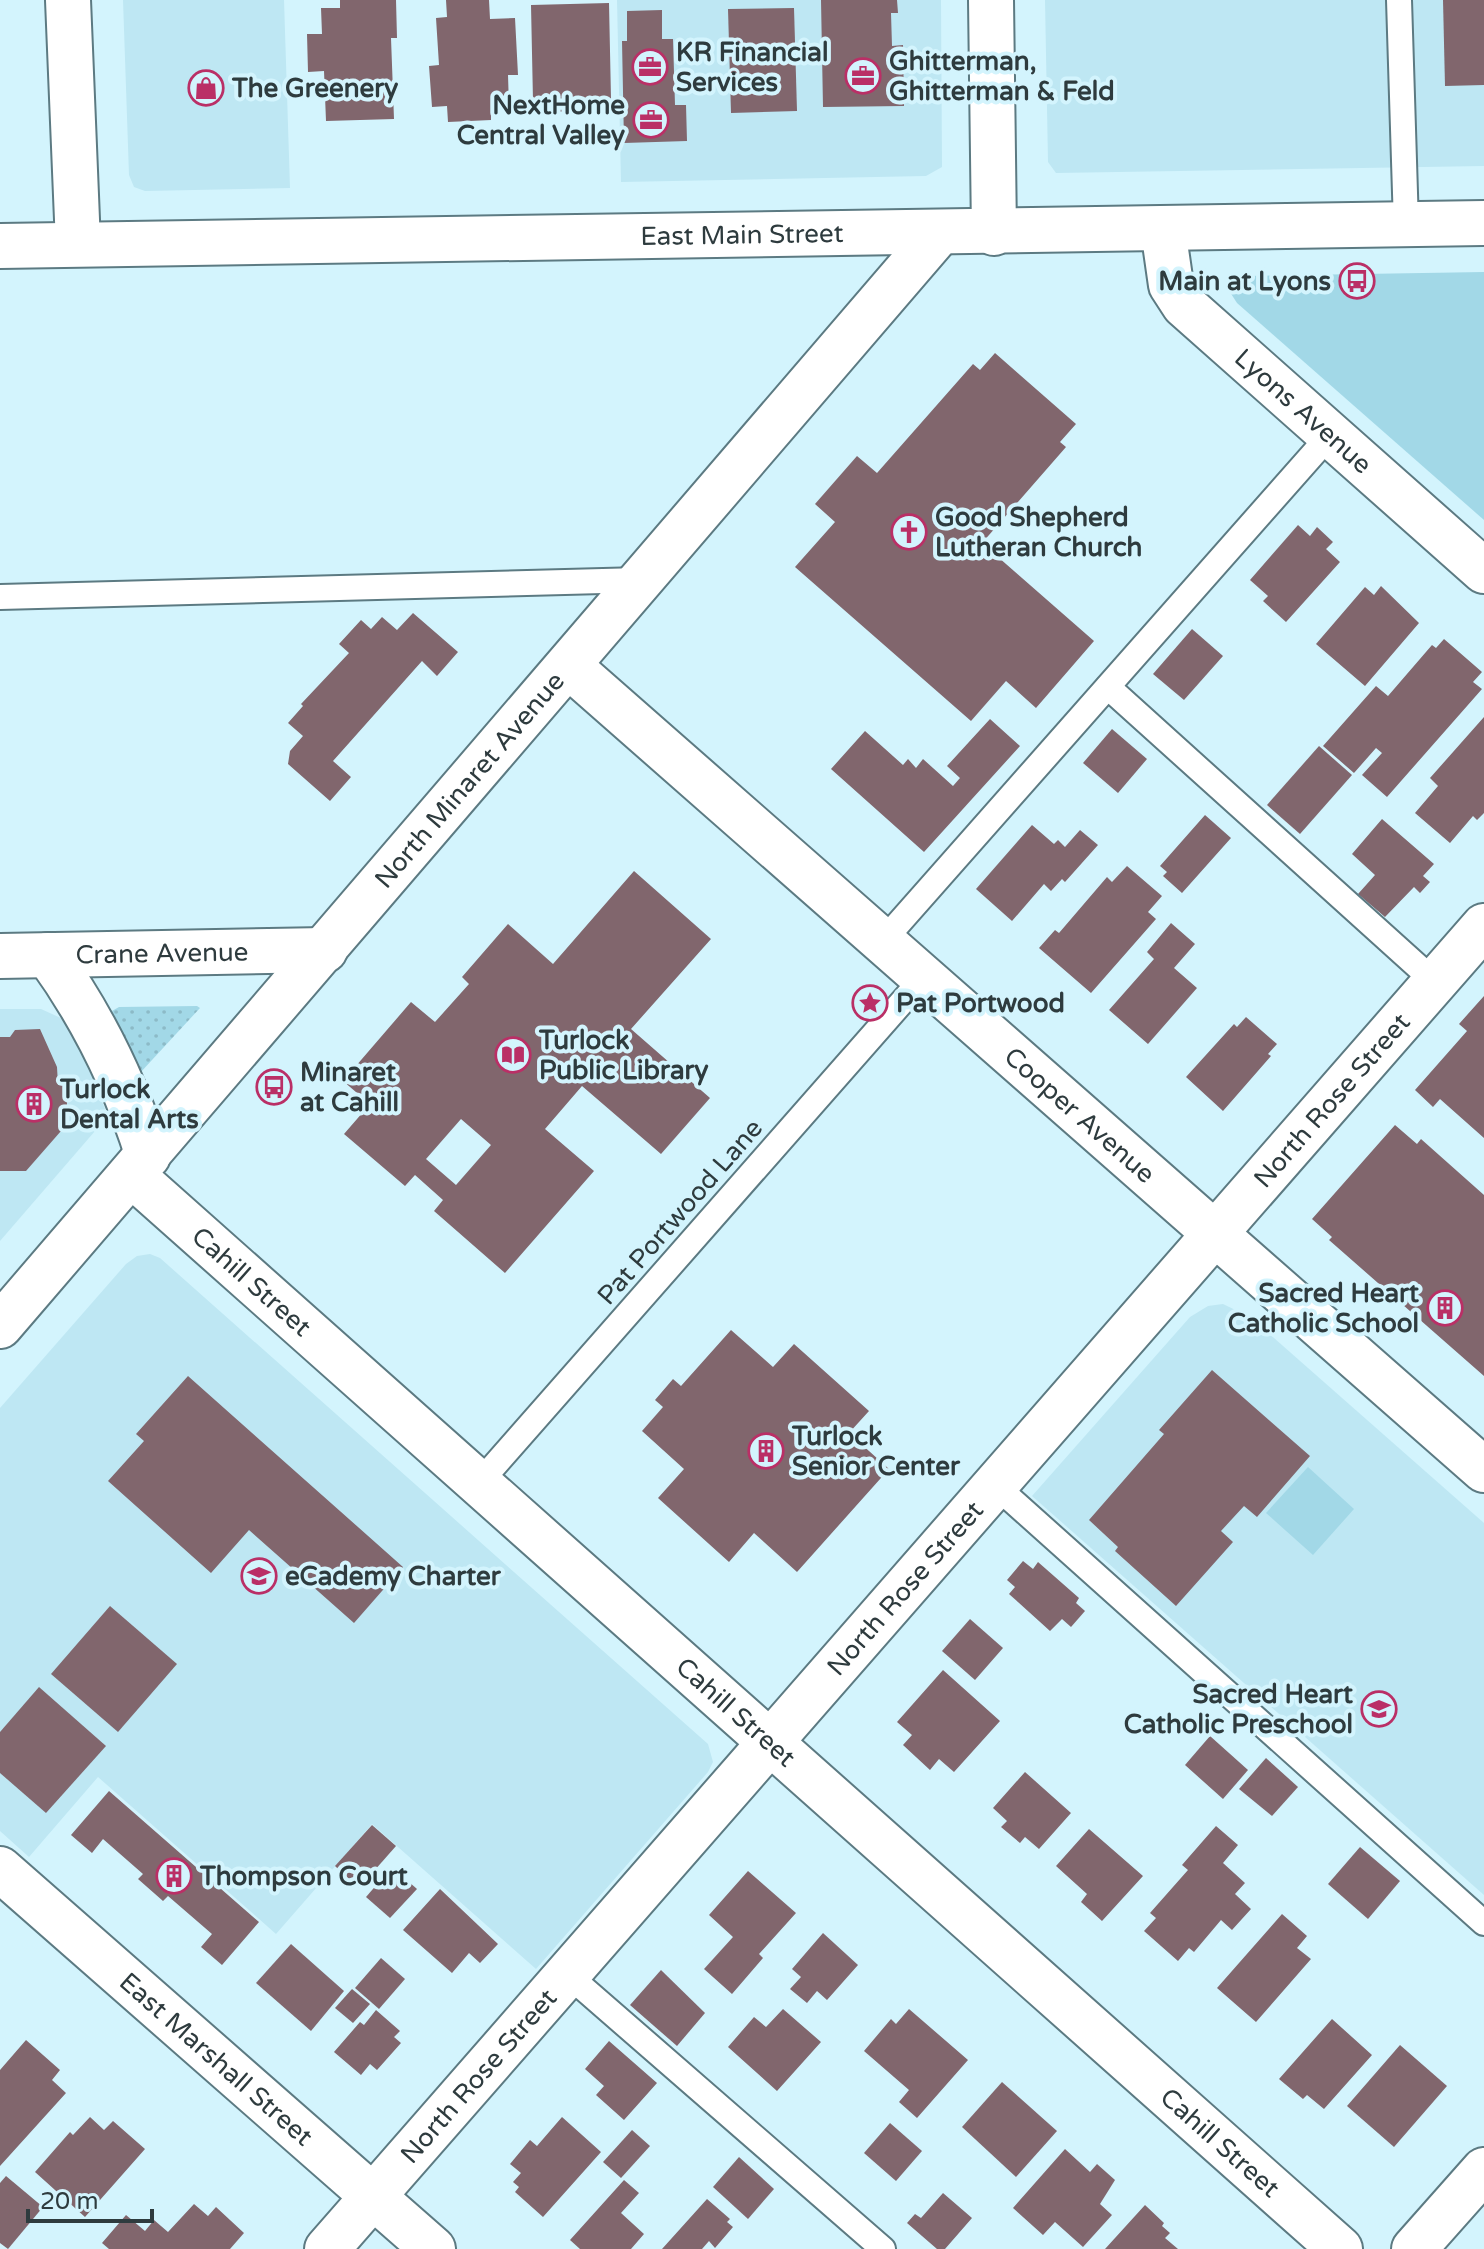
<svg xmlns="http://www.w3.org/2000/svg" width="1484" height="2249" font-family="'Varela Round',sans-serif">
<defs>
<pattern id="grass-dots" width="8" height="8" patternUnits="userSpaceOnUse" patternTransform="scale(2)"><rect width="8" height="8" fill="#a2d8e7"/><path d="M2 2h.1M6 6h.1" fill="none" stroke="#8cbac7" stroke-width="1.8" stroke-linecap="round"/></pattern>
</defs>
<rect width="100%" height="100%" fill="#d3f4fd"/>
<g fill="#bee7f3">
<polygon points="123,0 284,0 290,188 145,191 134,187 129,175"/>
<polygon points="617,0 941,0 942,167 926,176 621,182"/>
<polygon points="1045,0 1484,0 1484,166 1056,173 1048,162"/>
<polygon points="0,1009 41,1009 63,1019 74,1033 105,1109 95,1131 0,1241"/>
<polygon points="150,1254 160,1258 708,1744 713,1762 708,1772 536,1969 372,1824 276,1934 98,1777 29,1857 0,1831 0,1408 126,1264 137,1256"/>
<polygon points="1223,1304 1250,1317 1484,1523 1484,1895 1032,1496 1190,1317 1208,1306"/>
</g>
<polygon fill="url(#grass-dots)" points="197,1006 200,1008 140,1073 112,1011 119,1007"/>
<g fill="#a2d8e7">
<polygon points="1484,272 1484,520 1237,303 1228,289 1233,279 1245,276"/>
<polygon points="1308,1467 1354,1509 1313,1555 1266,1513"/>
</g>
<g fill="#81666d" fill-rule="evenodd">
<polygon points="340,0 396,0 397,38 391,38 394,119 326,121 324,71 308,72 307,34 322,34 321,8 340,8"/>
<polygon points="446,0 489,0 490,19 515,18 518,75 508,75 509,107 491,107 491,120 448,122 447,106 432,107 429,66 439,65 436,18 447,17"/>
<polygon points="821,0 897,0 898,13 891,13 892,46 903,45 904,106 823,107"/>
<polygon points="1443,0 1484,0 1484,85 1445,86"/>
<polygon points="609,3 611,99 604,99 604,111 541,112 541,100 533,101 531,5"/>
<polygon points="794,8 797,111 731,113 728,9"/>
<polygon points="662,10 662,39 673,39 675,105 686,105 687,141 624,143 622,41 627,41 627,11"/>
<polygon points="995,353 1076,424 1060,442 1066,447 982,543 1094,641 1036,708 1006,681 971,721 795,567 835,522 815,504 857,456 877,473 973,364 980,370"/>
<polygon points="1298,525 1310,536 1317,527 1333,542 1326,549 1340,562 1286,622 1263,601 1268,596 1250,580"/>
<polygon points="1381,586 1419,623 1365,686 1316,644 1365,587 1374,595"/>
<polygon points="413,613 458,652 437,676 422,661 333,761 351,777 330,801 288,764 290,751 303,736 288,723 303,706 301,704 349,653 339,644 361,620 371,629 382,617 397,630"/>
<polygon points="1192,629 1223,656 1184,700 1153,674"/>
<polygon points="1444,639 1482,672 1473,682 1482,689 1387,797 1362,775 1382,753 1376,748 1354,773 1323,746 1376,686 1388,696 1432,645 1436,648"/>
<polygon points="1484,717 1484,813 1477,820 1473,816 1450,843 1415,813 1438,786 1430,778"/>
<polygon points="990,719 1020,746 924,852 831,769 865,731 903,765 908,759 916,768 923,759 953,786 960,778 947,766"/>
<polygon points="1112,729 1147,759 1118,793 1083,763"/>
<polygon points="1319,746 1352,775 1300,834 1267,805"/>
<polygon points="1205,815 1231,838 1182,893 1163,876 1167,872 1160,866"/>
<polygon points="1382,819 1434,864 1423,876 1430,882 1420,893 1414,887 1385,917 1358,894 1375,875 1352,854"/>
<polygon points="1032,825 1054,844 1058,840 1065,847 1080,830 1098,845 1065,882 1062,879 1051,891 1044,884 1012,921 976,889"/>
<polygon points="1127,866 1162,896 1148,912 1156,919 1091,993 1039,948 1055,930 1059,933 1107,877 1112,882"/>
<path d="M634 871 711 939 631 1029 710 1098 661 1154 582 1086 545 1129 594 1171 505 1273 434 1211 443 1200 415 1175 405 1186 344 1134 370 1104 343 1081 411 1002 435 1022 469 984 462 977 508 924 553 964ZM461 1119 491 1145 456 1185 426 1159Z"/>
<polygon points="1171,923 1195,944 1174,968 1197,988 1148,1044 1109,1010 1154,959 1147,952"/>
<polygon points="1484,996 1484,1138 1440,1099 1433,1107 1415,1090 1467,1031 1459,1024"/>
<polygon points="1246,1017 1277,1044 1268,1054 1271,1056 1223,1111 1186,1077 1234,1024 1237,1027"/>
<polygon points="40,1029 57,1067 58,1085 66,1085 68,1123 26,1171 0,1171 0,1037 10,1037 15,1030"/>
<polygon points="1395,1125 1417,1144 1421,1139 1484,1195 1484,1376 1329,1240 1332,1237 1312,1219"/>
<polygon points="731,1330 773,1367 794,1344 869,1411 849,1433 889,1469 797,1572 754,1533 729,1562 658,1498 684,1469 642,1431 663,1407 655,1400 673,1379 681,1386"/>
<polygon points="1212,1370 1310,1456 1257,1517 1244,1506 1221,1531 1233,1542 1176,1606 1115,1551 1118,1547 1089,1520 1164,1434 1159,1430"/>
<polygon points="188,1376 403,1567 354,1623 249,1530 211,1573 108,1481 144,1441 136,1434"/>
<polygon points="1023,1561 1033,1569 1038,1562 1079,1598 1076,1603 1085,1611 1071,1627 1062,1619 1050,1631 1009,1594 1015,1587 1007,1580"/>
<polygon points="110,1606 177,1664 118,1732 51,1674"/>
<polygon points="970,1619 1003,1648 975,1680 942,1651"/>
<polygon points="943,1670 1000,1721 954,1772 939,1759 930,1770 903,1745 912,1735 897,1722"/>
<polygon points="39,1687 106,1746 46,1813 0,1773 0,1732"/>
<polygon points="1210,1736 1248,1770 1223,1799 1185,1765"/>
<polygon points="1266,1758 1298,1787 1272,1816 1239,1789"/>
<polygon points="1025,1772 1071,1813 1039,1849 1025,1837 1020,1843 1001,1827 1007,1821 993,1808"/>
<polygon points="109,1791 259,1922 222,1965 201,1947 212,1934 168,1896 163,1901 138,1879 143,1874 103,1839 92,1853 71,1835"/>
<polygon points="372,1825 396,1846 359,1888 335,1866"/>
<polygon points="1216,1826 1238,1845 1223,1863 1245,1883 1235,1894 1251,1909 1232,1930 1221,1920 1194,1952 1189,1948 1178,1961 1144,1931 1156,1918 1150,1913 1188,1870 1182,1865"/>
<polygon points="1089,1829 1143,1876 1102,1921 1081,1902 1087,1894 1056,1866"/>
<polygon points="1360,1847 1400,1881 1368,1919 1328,1884"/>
<polygon points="392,1867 417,1889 390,1918 366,1897"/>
<polygon points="748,1871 796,1913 759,1954 763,1958 732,1994 704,1969 733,1937 709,1915"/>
<polygon points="440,1889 498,1944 480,1963 469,1953 452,1973 403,1930"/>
<polygon points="1282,1914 1307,1936 1297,1948 1311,1959 1256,2022 1217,1988"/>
<polygon points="823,1933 858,1965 827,2000 817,1991 807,2003 790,1989 801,1977 792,1969"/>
<polygon points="291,1944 344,1991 311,2031 256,1983"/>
<polygon points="381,1958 405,1979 379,2009 355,1988"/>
<polygon points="661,1970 705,2013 677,2046 630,2005"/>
<polygon points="352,1989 370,2004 353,2023 335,2008"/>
<polygon points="783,2009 821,2042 777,2091 728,2047 754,2017 766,2027"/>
<polygon points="909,2009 968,2060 917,2118 899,2102 909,2090 864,2051 891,2019 896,2024"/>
<polygon points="376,2010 400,2031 394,2037 401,2043 377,2070 370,2064 361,2075 334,2052 360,2022 364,2025"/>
<polygon points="1332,2019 1372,2055 1324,2109 1307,2095 1303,2099 1279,2079"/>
<polygon points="26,2040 60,2070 52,2080 66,2093 0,2166 0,2070"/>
<polygon points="609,2041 657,2083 624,2120 596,2095 604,2086 585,2069"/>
<polygon points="1400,2045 1447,2086 1394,2147 1347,2106"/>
<polygon points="1002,2082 1057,2131 1016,2177 962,2127"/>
<polygon points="90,2117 104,2130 113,2121 145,2149 85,2217 35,2172 70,2132 73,2135"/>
<polygon points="562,2117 601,2152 543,2217 515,2192 519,2187 513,2182 521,2173 510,2164 530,2140 537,2146"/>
<polygon points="890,2123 922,2151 896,2181 864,2153"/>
<polygon points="632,2130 650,2146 621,2178 603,2162"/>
<polygon points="1065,2149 1090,2172 1097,2164 1115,2180 1100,2204 1112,2215 1083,2247 1055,2222 1043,2235 1013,2208"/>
<polygon points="739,2157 774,2189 748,2219 713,2187"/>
<polygon points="6,2176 43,2207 8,2249 0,2243 0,2183"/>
<polygon points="624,2180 639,2193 621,2213 644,2234 631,2249 580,2249 570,2240"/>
<polygon points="943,2193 972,2218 945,2249 937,2249 907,2223 915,2214 921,2218"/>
<polygon points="707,2199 730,2219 727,2222 733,2227 715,2248 709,2241 702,2249 662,2249"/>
<polygon points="194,2204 208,2216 216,2207 244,2233 230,2249 109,2249 102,2243 126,2215 145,2231 154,2220 168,2232"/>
<polygon points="1145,2205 1164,2223 1162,2226 1170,2233 1165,2238 1178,2249 1105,2249"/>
</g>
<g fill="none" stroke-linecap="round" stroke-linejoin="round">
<defs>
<g id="lane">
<polyline points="1399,0 1406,225"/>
<polyline points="0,597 641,580"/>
<polyline points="1108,687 1435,982"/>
<polyline points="883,941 1330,435"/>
<polyline points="479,1483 924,977"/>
<polyline points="995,1485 1484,1923"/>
<polyline points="567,1974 883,2249"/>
</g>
<g id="street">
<polyline points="68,0 78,244"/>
<polyline points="991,0 994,233"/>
<path id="s1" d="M1163 229 1171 285 1184 305 1484 571"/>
<path id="s2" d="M0 246 1484 223"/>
<path id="s3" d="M569 666 1484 1470"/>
<path d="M48 955C93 1017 125 1082 148 1156"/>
<path id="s4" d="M0 956 325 950"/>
<path id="s5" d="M132 1175 1340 2249"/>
<path id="s6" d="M0 1326 939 233"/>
<path id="s7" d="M0 1869 433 2249"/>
<path id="s8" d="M327 2249 1484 926"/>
<polyline points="1414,2249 1484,2170"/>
</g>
</defs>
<use href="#lane" stroke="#5c7a82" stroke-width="28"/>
<use href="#street" stroke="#5c7a82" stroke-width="48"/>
<use href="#lane" stroke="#fff" stroke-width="24"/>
<use href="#street" stroke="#fff" stroke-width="44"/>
</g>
<defs>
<symbol id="office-ring" viewBox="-11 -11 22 22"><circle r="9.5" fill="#d3f4fd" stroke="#ba2f66" stroke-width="1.5"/><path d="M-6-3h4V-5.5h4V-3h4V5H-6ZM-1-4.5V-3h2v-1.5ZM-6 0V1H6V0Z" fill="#ba2f66"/></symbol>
<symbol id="shop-ring" viewBox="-11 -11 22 22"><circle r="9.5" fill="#d3f4fd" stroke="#ba2f66" stroke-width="1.5"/><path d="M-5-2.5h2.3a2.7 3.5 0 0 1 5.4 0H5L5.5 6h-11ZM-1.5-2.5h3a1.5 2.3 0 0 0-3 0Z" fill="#ba2f66"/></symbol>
<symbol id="bus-ring" viewBox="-11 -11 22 22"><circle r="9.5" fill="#d3f4fd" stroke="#ba2f66" stroke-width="1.5"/><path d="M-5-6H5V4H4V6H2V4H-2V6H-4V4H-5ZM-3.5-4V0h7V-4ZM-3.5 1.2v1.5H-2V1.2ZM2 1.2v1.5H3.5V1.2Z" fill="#ba2f66"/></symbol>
<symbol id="church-ring" viewBox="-11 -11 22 22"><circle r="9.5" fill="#d3f4fd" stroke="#ba2f66" stroke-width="1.5"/><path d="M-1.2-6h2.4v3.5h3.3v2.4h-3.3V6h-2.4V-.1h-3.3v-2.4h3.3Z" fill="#ba2f66"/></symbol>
<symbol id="sight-ring" viewBox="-11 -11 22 22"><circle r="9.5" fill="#d3f4fd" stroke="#ba2f66" stroke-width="1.5"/><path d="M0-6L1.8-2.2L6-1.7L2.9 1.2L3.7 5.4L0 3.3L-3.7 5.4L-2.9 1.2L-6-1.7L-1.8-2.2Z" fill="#ba2f66"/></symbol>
<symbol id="library-ring" viewBox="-11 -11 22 22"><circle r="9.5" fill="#d3f4fd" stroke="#ba2f66" stroke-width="1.5"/><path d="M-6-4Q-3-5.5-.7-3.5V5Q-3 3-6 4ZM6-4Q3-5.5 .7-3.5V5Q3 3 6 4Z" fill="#ba2f66"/></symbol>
<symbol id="building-ring" viewBox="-11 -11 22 22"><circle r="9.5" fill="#d3f4fd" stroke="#ba2f66" stroke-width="1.5"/><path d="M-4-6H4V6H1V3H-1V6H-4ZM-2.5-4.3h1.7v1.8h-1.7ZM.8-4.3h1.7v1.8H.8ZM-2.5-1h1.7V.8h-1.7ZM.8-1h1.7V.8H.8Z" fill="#ba2f66"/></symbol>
<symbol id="school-ring" viewBox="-11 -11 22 22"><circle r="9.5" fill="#d3f4fd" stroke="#ba2f66" stroke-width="1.5"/><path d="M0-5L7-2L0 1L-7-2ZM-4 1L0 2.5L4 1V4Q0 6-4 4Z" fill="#ba2f66"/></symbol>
</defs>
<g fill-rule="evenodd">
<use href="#office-ring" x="630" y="47" width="40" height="40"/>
<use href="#office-ring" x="843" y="56" width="40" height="40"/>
<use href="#shop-ring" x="186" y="68" width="40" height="40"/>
<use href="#office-ring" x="631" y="100" width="40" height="40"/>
<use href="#bus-ring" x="1337" y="261" width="40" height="40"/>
<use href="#church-ring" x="889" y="512" width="40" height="40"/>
<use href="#sight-ring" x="850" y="983" width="40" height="40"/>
<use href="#library-ring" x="493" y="1035" width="40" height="40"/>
<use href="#bus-ring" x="254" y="1067" width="40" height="40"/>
<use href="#building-ring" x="14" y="1084" width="40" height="40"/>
<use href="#building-ring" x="1425" y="1288" width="40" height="40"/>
<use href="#building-ring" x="746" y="1431" width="40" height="40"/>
<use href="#school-ring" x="239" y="1556" width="40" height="40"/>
<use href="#school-ring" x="1359" y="1689" width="40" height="40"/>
<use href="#building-ring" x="154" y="1856" width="40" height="40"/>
</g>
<g text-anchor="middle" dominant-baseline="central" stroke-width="8" stroke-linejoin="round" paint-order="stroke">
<g font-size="26" font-weight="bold" fill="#2e3b3e" stroke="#d3f4fd" text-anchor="start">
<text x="676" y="52">KR Financial<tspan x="676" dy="30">Services</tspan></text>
<text x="889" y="61">Ghitterman,<tspan x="889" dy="30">Ghitterman &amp; Feld</tspan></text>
<text x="232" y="88">The Greenery</text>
<text x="625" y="105" text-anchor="end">NextHome<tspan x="625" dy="30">Central Valley</tspan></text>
<text x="1331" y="281" text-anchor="end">Main at Lyons</text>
<text x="935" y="517">Good Shepherd<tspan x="935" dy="30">Lutheran Church</tspan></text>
<text x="896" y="1003">Pat Portwood</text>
<text x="539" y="1040">Turlock<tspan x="539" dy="30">Public Library</tspan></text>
<text x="300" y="1072">Minaret<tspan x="300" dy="30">at Cahill</tspan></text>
<text x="60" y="1089">Turlock<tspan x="60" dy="30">Dental Arts</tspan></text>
<text x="1419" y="1293" text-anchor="end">Sacred Heart<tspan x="1419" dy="30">Catholic School</tspan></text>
<text x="792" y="1436">Turlock<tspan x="792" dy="30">Senior Center</tspan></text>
<text x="285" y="1576">eCademy Charter</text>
<text x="1353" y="1694" text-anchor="end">Sacred Heart<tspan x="1353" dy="30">Catholic Preschool</tspan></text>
<text x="200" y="1876">Thompson Court</text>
</g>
<g font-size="26" fill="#2e3b3e" stroke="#d3f4fd">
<text stroke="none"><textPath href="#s2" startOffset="742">East Main Street</textPath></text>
<text stroke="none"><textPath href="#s1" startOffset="240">Lyons Avenue</textPath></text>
<text stroke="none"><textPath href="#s6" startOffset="720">North Minaret Avenue</textPath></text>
<text stroke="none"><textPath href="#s4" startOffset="162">Crane Avenue</textPath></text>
<text stroke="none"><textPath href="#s8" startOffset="1526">North Rose Street</textPath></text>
<text stroke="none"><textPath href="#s3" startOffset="680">Cooper Avenue</textPath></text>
<text transform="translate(680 1212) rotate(-49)">Pat Portwood Lane</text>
<text stroke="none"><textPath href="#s5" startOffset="160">Cahill Street</textPath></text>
<text stroke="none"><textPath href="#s8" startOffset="878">North Rose Street</textPath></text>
<text stroke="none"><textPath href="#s5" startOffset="808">Cahill Street</textPath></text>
<text stroke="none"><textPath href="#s7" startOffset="288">East Marshall Street</textPath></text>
<text stroke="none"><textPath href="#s8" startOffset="230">North Rose Street</textPath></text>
<text stroke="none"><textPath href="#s5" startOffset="1456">Cahill Street</textPath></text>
</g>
</g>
<path d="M28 2209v12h124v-12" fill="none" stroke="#2e3b3e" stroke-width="4"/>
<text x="40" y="2209" font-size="24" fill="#2e3b3e" stroke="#d3f4fd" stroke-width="6" paint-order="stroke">20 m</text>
</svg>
